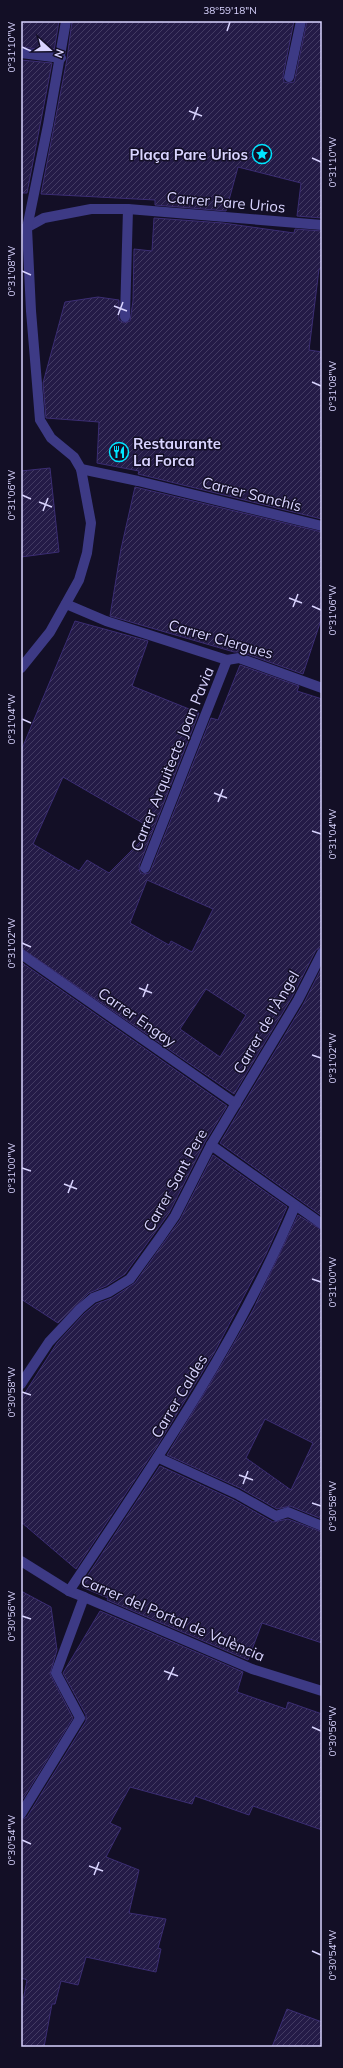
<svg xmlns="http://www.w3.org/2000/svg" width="343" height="2068" font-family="Mulish,sans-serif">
<defs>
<pattern id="building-hatch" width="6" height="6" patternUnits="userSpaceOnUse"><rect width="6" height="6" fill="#241b47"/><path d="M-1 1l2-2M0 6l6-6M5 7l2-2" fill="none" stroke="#433b63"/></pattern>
</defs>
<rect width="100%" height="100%" fill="#130f26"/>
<g fill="url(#building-hatch)" stroke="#3b2d73" fill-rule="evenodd">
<polygon points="21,21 59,21 54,51 21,47"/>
<polygon points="72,21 294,21 283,76 284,82 288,83 294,82 295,78 307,21 322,21 322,218 297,216 301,183 238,167 226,211 155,205 155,200 41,194 67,59"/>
<polygon points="21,60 52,63 27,193 21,193"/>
<polygon points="154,218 223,223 294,233 295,229 322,231 322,269 319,269 309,350 322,352 322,519 138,474 139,471 97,463 99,422 46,418 43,383 65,302 98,297 119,300 119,320 124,323 130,321 133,301 134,249 152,251"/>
<polygon points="50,468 59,552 21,557 21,471"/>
<polygon points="135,487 322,532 322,617 303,674 241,652 234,652 110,616 121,549"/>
<path d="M75 621 148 641 132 686 199 713 139 866 140 872 143 874 149 873 151 870 211 718 218 720 240 665 299 686 297 691 322 699V947L316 950 292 997 234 1094 21 948V751ZM63 777 153 829 109 873 87 860 79 871 33 844ZM147 880 213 909 192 952 171 941 169 945 130 923ZM206 989 246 1015 220 1057 180 1029Z"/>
<polygon points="21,962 227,1106 205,1142 169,1213 125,1274 106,1286 89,1293 58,1323 21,1299"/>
<polygon points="322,967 322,1216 220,1143 304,1003"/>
<polygon points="213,1155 287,1207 266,1254 214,1353 156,1448 76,1569 21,1522 21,1399 57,1343 84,1314 96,1304 112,1298 135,1283 180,1220"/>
<path d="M298 1215 322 1230V1519L290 1506 277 1509 240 1488 167 1455 225 1359 253 1310ZM265 1419 313 1443 291 1490 246 1458Z"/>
<polygon points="160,1466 234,1500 273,1522 288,1519 322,1532 322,1643 262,1623 248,1660 107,1600 108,1598 82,1587 87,1579 86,1578"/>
<polygon points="21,1591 51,1607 57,1650 50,1674 73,1718 21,1802"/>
<polygon points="100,1611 243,1672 237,1692 286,1709 288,1702 322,1714 322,1830 253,1806 249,1815 195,1796 192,1804 130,1787 110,1823 121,1828 106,1857 139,1870 129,1913 166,1919 158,1948 161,1949 156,1972 86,1957 78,1985 61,1981 55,2004 52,2004 44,2047 21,2047 21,2011 27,1980 21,1978 21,1820 27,1817 86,1721 86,1715 63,1673"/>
<polygon points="287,2009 322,2022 322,2047 272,2047"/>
</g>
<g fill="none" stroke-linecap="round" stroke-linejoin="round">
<g stroke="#3d3a85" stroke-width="10">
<polyline points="21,53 61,58"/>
<polyline points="289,77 301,21"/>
<polyline points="24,229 44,218 91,209 128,209 322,225"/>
<polyline points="125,317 128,209"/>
<polyline points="81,469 138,481 322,526"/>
<polyline points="66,604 106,621 227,660 239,658 322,688"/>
<polyline points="21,668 50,632 79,580 87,553 91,523 81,469 74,457 51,438 40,420 31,311 27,228 48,125 66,21"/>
<polyline points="145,868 227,660"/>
<polyline points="21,954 236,1104"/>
<polyline points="211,1145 322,1224"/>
<polyline points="21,1384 49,1342 80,1309 93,1298 109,1292 130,1279 159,1239 175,1216 211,1145 298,1000 322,953"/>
<polyline points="159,1458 237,1494 276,1516 288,1512 322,1526"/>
<polyline points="21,1561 69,1591 84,1597 252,1669 322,1691"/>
<path d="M69 1591C152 1467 237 1344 295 1206"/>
<polyline points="21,1814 80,1718 56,1673 84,1597"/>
</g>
</g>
<path fill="none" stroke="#d9d4ff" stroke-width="1.5" d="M227 31 230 22M22 47 31 51M189 111 202 116M193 120 198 107M312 158 321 162M22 271 31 275M114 306 127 311M118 315 123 302M312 382 321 386M22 495 31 499M39 502 52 507M43 511 48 498M289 598 302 603M312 606 321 610M293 607 298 594M22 719 31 723M214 793 227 798M218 802 223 789M312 831 321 834M22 943 31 947M139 988 152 993M143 997 148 984M312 1055 321 1058M22 1168 31 1171M64 1184 77 1189M68 1193 73 1180M312 1279 321 1282M22 1392 31 1395M239 1475 253 1480M243 1484 248 1471M312 1503 321 1506M22 1616 31 1619M164 1671 178 1676M168 1680 174 1667M312 1727 321 1731M22 1840 31 1844M89 1866 103 1871M94 1875 99 1862M312 1951 321 1955"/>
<defs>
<symbol id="sight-ring" viewBox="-11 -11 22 22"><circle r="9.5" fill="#130f26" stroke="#00e5ff" stroke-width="1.5"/><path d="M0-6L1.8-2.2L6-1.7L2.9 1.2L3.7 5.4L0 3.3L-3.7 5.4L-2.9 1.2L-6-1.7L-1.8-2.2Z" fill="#00e5ff"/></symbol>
<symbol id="restaurant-ring" viewBox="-11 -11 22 22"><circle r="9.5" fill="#130f26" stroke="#00e5ff" stroke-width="1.5"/><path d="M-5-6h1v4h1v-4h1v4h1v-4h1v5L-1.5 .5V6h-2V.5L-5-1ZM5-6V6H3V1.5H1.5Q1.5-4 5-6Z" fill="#00e5ff"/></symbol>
</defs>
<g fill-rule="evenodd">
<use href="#sight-ring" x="251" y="143" width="22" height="22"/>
<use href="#restaurant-ring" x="108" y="441" width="22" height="22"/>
</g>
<g text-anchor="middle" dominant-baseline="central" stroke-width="3" stroke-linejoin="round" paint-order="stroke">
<g font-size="15" font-weight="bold" fill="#d9d4ff" stroke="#130f26" text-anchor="end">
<text x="248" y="154">Plaça Pare Urios</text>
<text x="133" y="443" text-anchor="start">Restaurante<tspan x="133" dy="17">La Forca</tspan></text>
</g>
<g font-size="15" fill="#d9d4ff" stroke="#130f26">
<text transform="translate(226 202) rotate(5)">Carrer Pare Urios</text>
<text transform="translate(252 494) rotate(14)">Carrer Sanchís</text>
<text transform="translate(221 639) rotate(16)">Carrer Clergues</text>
<text transform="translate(172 759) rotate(-68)">Carrer Arquitecte Joan Pavia</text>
<text transform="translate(137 1017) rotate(35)">Carrer Engay</text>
<text transform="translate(266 1022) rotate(-60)">Carrer de l'Àngel</text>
<text transform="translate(175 1180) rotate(-61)">Carrer Sant Pere</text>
<text transform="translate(179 1396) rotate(-59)">Carrer Caldes</text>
<text transform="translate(173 1618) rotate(23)">Carrer del Portal de València</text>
</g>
</g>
<rect width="343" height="2068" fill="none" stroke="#130f26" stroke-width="44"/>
<g transform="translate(50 50) rotate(111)" stroke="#130f26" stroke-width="3" paint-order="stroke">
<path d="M0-3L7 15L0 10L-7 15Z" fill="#d9d4ff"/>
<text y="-6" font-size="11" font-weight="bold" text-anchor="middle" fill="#d9d4ff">N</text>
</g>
<rect x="22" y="22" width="299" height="2024" fill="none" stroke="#d9d4ff" stroke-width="1.5"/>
<g font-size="10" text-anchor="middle" fill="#d9d4ff">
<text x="230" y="14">38°59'18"N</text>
<text transform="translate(11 47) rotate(-90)" y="4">0°31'10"W</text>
<text transform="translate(332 162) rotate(-90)" y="4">0°31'10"W</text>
<text transform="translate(11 271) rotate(-90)" y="4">0°31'08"W</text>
<text transform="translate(332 386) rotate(-90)" y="4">0°31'08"W</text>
<text transform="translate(11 495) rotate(-90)" y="4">0°31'06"W</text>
<text transform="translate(332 610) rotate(-90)" y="4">0°31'06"W</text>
<text transform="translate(11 719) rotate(-90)" y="4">0°31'04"W</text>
<text transform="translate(332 834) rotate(-90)" y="4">0°31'04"W</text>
<text transform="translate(11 943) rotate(-90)" y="4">0°31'02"W</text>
<text transform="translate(332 1058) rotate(-90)" y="4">0°31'02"W</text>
<text transform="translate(11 1168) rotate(-90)" y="4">0°31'00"W</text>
<text transform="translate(332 1282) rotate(-90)" y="4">0°31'00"W</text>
<text transform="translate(11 1392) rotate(-90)" y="4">0°30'58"W</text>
<text transform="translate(332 1506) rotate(-90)" y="4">0°30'58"W</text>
<text transform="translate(11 1616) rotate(-90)" y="4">0°30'56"W</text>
<text transform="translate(332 1731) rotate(-90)" y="4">0°30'56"W</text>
<text transform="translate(11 1840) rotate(-90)" y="4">0°30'54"W</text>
<text transform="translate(332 1955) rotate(-90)" y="4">0°30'54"W</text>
</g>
</svg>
